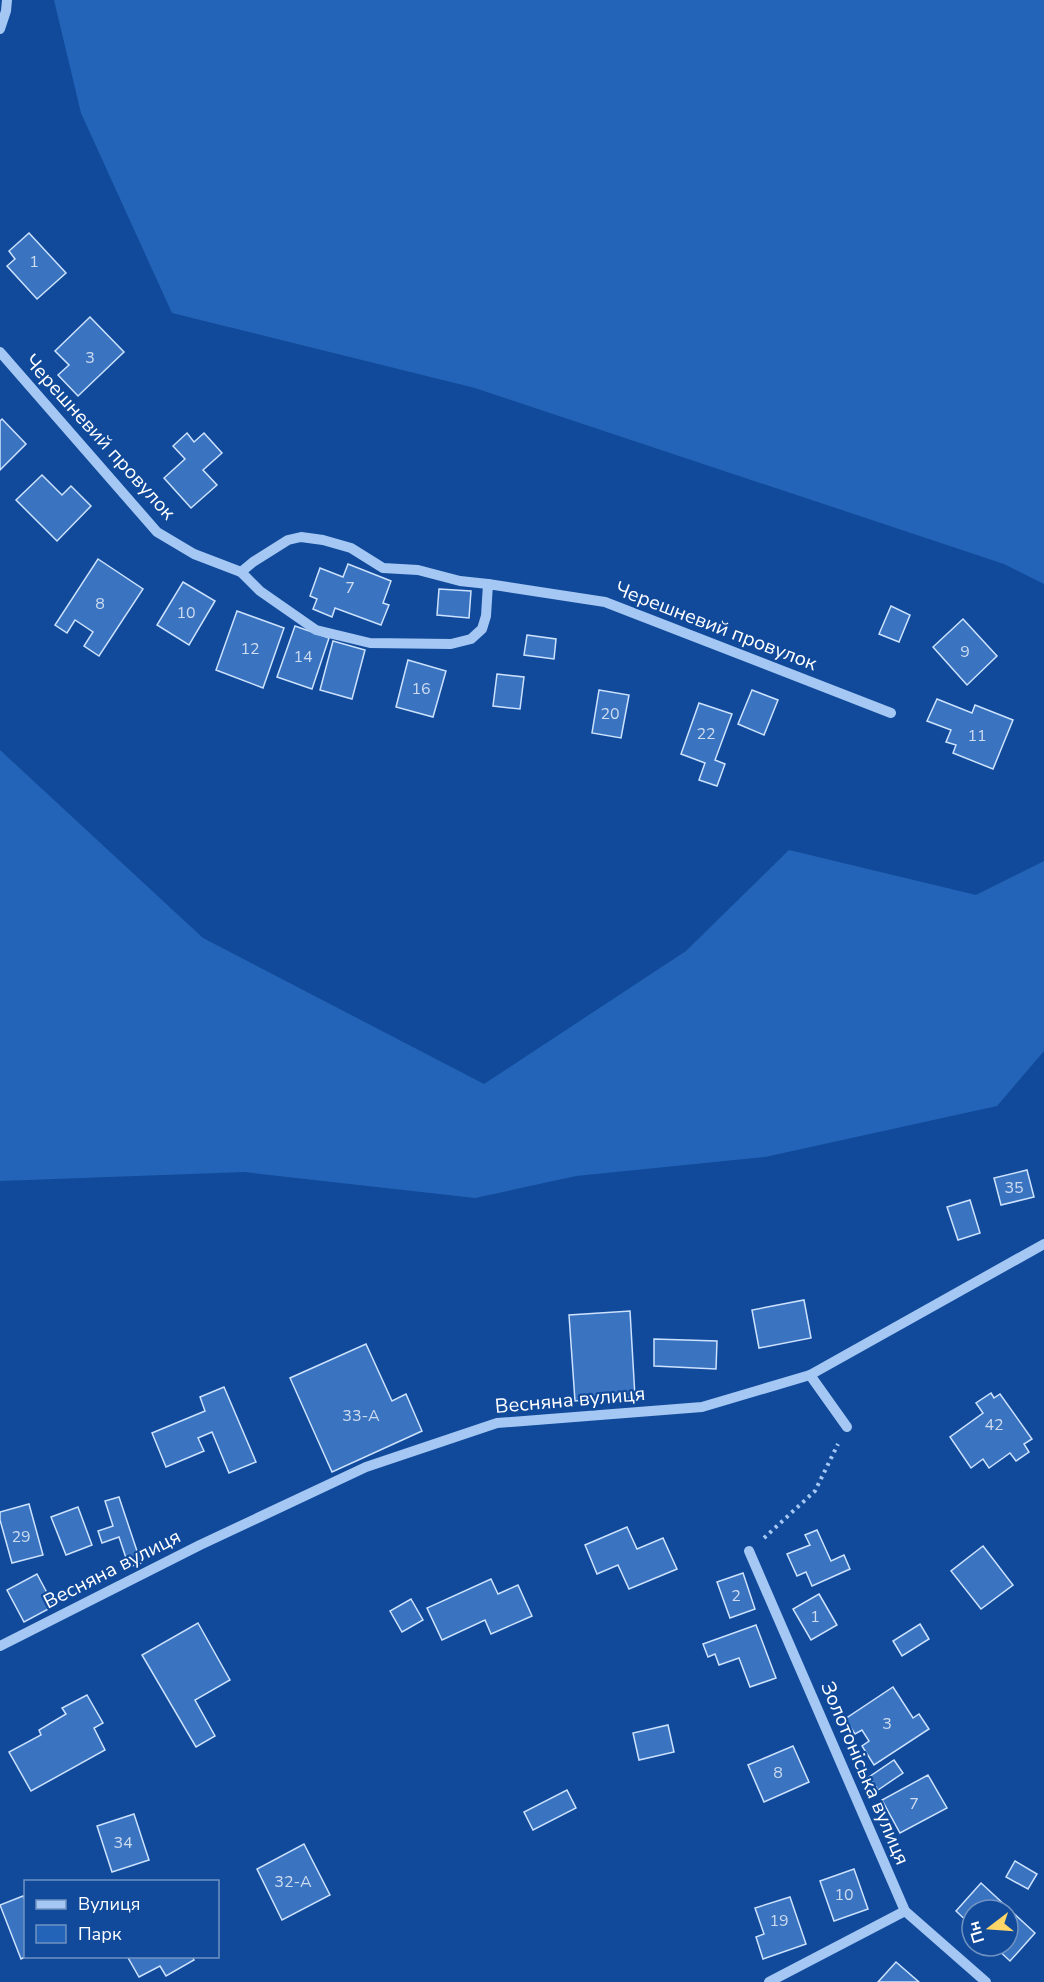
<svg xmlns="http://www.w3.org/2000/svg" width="1044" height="1982" font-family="'Nunito Sans',sans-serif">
<rect width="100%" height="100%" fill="#114a9a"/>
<g fill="#2464b8">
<polygon points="54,0 1044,0 1044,584 1004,564 475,388 172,313 81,113"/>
<polygon points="0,750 203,938 484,1084 686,951 789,850 976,895 1044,861 1044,1051 997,1106 765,1157 576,1176 475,1198 244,1172 0,1181"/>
</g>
<g fill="#3a74c1" stroke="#cce2fe" stroke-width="1.5">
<polygon points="29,233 66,273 37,299 7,266 15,259 9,251"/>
<polygon points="90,317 124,352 78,396 58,375 69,365 55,351"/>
<polygon points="2,419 26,444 0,470 0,421"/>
<polygon points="187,433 194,442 204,433 222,453 203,470 217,485 191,508 164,478 185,459 173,446"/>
<polygon points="42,475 62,495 71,486 91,506 57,541 16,500"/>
<polygon points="98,559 143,589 99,656 84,646 93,632 75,620 67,633 55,625"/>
<polygon points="348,564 391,581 383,603 389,605 381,625 335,608 332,617 313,609 317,599 310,596 320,568 343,577"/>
<polygon points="183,582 215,601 189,645 157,625"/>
<polygon points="439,589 471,591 469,618 437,615"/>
<polygon points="891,606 910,615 899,642 879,634"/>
<polygon points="237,611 284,628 263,688 216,670"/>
<polygon points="963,619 997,656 967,685 933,647"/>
<polygon points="295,626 329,638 312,689 277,677"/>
<polygon points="527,635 556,639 554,659 524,655"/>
<polygon points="333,641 365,650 352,699 320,690"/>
<polygon points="408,660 446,671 433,717 396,707"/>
<polygon points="497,674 524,677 520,709 493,706"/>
<polygon points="599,690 629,695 621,738 592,733"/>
<polygon points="752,690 778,700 764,735 738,724"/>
<polygon points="937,699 972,713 975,705 1013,720 993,769 953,753 956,745 946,742 951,730 927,721"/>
<polygon points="699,703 732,714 715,760 725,764 717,786 699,780 705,763 681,754"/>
<polygon points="1027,1170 1034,1197 1001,1205 994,1178"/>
<polygon points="970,1200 980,1233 958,1240 947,1207"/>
<polygon points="804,1300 811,1338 759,1348 752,1310"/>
<polygon points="630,1311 635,1397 575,1401 569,1315"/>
<polygon points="654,1339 717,1341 716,1369 654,1366"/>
<polygon points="366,1344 392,1401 406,1394 422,1431 332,1472 290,1378"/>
<polygon points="224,1387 256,1462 229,1473 212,1432 198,1438 204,1451 166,1467 152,1433 205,1411 200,1397"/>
<polygon points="991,1393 994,1398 1000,1394 1032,1439 1024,1444 1029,1452 1016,1461 1010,1453 989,1468 983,1459 971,1468 950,1437 983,1413 976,1403"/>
<polygon points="119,1497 141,1563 129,1567 119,1537 102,1543 98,1531 113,1526 105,1501"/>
<polygon points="29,1504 43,1555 12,1563 0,1520 0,1512"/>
<polygon points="78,1507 92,1545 66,1555 51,1517"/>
<polygon points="627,1527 637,1549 663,1538 677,1569 629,1589 618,1565 597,1574 585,1545"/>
<polygon points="817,1530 831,1561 844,1555 850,1569 812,1586 806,1572 797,1576 787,1554 810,1545 805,1535"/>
<polygon points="983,1546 1013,1585 981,1609 951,1571"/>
<polygon points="743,1573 755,1609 730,1618 717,1582"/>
<polygon points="37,1574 54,1606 24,1622 7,1590"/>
<polygon points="491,1579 498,1594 518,1585 532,1616 491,1634 485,1620 442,1640 427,1608"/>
<polygon points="819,1594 837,1625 811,1640 793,1609"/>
<polygon points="411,1599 423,1620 402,1632 390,1611"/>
<polygon points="198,1623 230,1680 195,1700 215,1736 196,1747 142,1655"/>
<polygon points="920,1624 929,1639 902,1656 893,1641"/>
<polygon points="756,1625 776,1678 750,1687 739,1658 719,1665 715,1654 708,1657 703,1644"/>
<polygon points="893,1687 913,1718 919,1714 929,1729 874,1765 862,1746 869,1741 862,1730 855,1734 845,1719"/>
<polygon points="87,1695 103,1723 94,1728 105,1750 31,1791 9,1752 41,1735 39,1730 66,1714 62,1708"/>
<polygon points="668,1725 674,1752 639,1760 633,1733"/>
<polygon points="793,1746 809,1782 764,1802 748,1765"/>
<polygon points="894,1760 903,1773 878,1790 869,1777"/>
<polygon points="928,1775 947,1808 900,1833 882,1800"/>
<polygon points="567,1790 576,1808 533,1830 524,1812"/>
<polygon points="134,1814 149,1860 112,1872 97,1826"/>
<polygon points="304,1844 330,1895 282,1920 257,1869"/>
<polygon points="1015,1861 1037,1874 1028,1889 1006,1877"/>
<polygon points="854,1869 868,1909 834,1921 820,1881"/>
<polygon points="981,1883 1035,1933 1010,1961 994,1946 1008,1946 1008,1910 972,1910 972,1926 956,1911"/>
<polygon points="23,1896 26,1902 27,1956 21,1959 0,1905"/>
<polygon points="790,1897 806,1944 763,1959 756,1937 764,1934 755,1908"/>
<polygon points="127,1956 192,1956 194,1960 166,1976 160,1966 139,1977"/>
<polygon points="896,1962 919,1982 878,1982"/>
</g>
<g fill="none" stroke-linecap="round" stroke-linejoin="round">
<polyline stroke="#a4c7f4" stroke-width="4" stroke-dasharray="3 4.5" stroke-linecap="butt" points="764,1538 815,1491 838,1444"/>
<g stroke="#a4c7f4" stroke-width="10">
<polyline points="0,29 6,11 7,0"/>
<polyline points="0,352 157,532 194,554 241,572 260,591 316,630 370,643 451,644 471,639 482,629 486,616 488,584 605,602 891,713"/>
<polyline points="241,572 253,562 288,540 301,537 323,540 351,548 383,568 418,570 460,581 488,584"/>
<polyline points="810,1375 847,1427"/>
<polyline points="749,1551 905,1911 986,1982"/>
<polyline points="0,1646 200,1545 366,1467 497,1423 702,1407 810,1375 1044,1244"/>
<polyline points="769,1982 905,1911"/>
</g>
</g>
<g text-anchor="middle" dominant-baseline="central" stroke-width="4.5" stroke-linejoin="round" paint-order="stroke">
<g font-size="16" fill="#cedcf0">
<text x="34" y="262">1</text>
<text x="90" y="358">3</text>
<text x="350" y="588">7</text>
<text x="100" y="604">8</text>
<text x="186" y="613">10</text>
<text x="250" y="649">12</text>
<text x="965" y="652">9</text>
<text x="303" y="657">14</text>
<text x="421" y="689">16</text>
<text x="610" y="714">20</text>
<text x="706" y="734">22</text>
<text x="977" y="736">11</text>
<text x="1014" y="1188">35</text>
<text x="361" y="1416">33-А</text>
<text x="994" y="1425">42</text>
<text x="21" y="1537">29</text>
<text x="736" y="1596">2</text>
<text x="815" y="1617">1</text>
<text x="887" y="1724">3</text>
<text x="778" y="1773">8</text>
<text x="914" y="1804">7</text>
<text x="123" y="1843">34</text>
<text x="293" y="1882">32-А</text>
<text x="844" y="1895">10</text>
<text x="779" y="1921">19</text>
</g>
<g font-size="20" fill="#fff" stroke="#114a9a">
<text transform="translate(100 437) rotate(48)">Черешневий провулок</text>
<text transform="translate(716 626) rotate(21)">Черешневий провулок</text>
<text transform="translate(570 1400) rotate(-5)">Весняна вулиця</text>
<text transform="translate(112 1569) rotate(-27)">Весняна вулиця</text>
<text transform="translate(865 1773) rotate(67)">Золотоніська вулиця</text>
</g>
</g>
<rect x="24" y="1880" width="195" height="78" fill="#114a9a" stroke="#7092c2" stroke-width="1.5"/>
<rect x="36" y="1900" width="30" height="9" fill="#a4c7f4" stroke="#7092c2" stroke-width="1.5"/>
<text x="78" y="1910" font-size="18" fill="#ffffff">Вулиця</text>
<rect x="36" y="1925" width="30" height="18" fill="#2464b8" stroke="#7092c2" stroke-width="1.5"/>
<text x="78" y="1940" font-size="18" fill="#ffffff">Парк</text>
<g transform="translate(990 1928) rotate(253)"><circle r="28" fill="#114a9a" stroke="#7092c2" stroke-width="1.5"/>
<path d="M0-4.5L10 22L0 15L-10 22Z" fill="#ffd667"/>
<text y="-9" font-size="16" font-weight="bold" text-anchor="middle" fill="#ffffff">Пн</text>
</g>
</svg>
